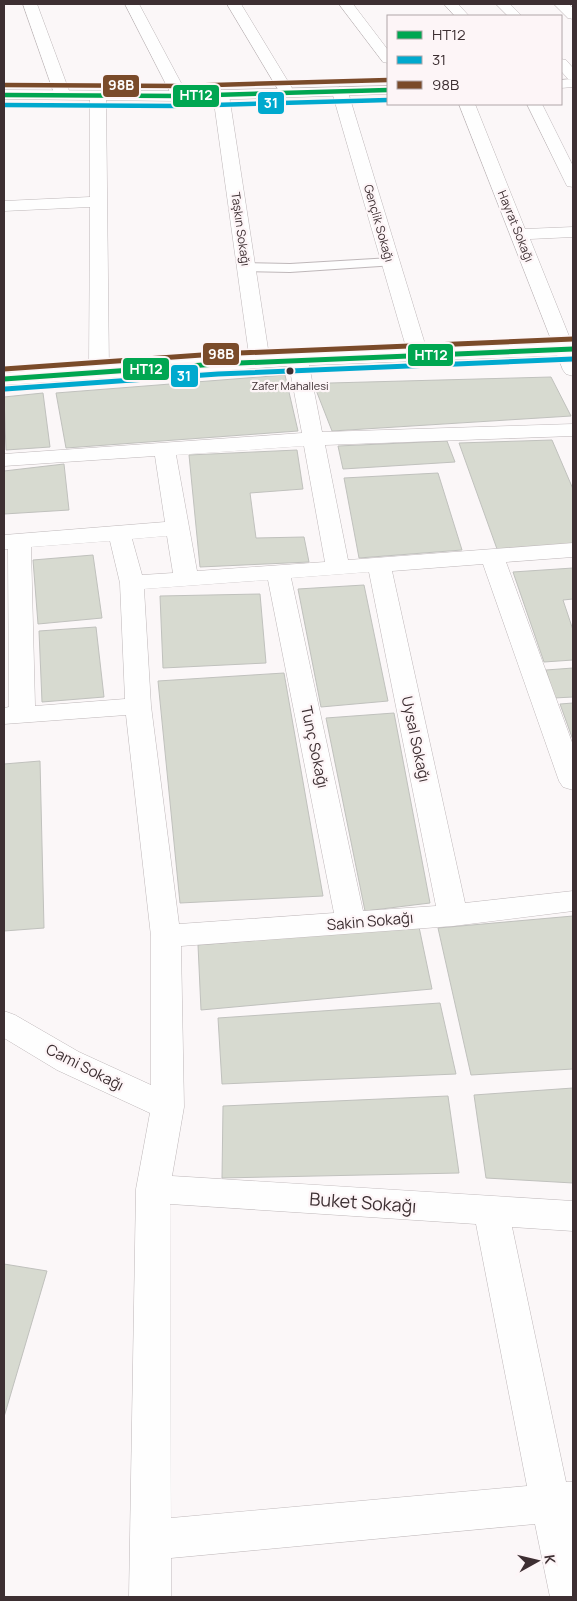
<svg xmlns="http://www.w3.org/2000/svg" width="577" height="1601" font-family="Manrope,sans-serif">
<rect width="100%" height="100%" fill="#fbf7f8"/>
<g fill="#d7dad0" stroke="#c0c1bd">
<polygon points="285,375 298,431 66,448 56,393"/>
<polygon points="551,377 571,416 332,431 316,390 330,383"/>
<polygon points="43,393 50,447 6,450 4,397"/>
<polygon points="552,440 573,489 573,544 497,549 459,443"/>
<polygon points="447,441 455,462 343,469 338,446"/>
<polygon points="297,450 303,489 250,493 256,538 304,537 309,562 200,567 189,455"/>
<polygon points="64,464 69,510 4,514 4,471"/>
<polygon points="438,473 462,550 359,558 344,478"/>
<polygon points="93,555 102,618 38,624 33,560"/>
<polygon points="573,568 573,599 563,600 573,630 573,660 544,662 513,572"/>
<polygon points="364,585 388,701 321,707 298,589"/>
<polygon points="260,594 266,663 163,668 160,596"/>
<polygon points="96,627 104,697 42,702 39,631"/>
<polygon points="573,668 573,697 554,698 546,670"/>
<polygon points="284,673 323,896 180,903 158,681"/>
<polygon points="573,703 573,740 560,704"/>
<polygon points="394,713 430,903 365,911 326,718"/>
<polygon points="40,761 44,928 4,931 4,764"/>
<polygon points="573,916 573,1069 471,1075 438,928"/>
<polygon points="419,927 432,989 201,1010 198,945"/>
<polygon points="440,1003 456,1074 222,1084 218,1018"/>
<polygon points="573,1088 573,1183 486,1178 474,1095"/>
<polygon points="448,1096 459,1173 222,1178 223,1106"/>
<polygon points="4,1264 47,1271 4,1417"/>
</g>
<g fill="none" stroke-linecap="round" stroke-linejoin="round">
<defs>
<polygon id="service" points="391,258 395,259 397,262 395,265 290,272 246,271 240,267 246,263 290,264"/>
<g id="minor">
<polygon points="23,4 37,4 71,96 68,99 58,99 55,96"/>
<polygon points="125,4 139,4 188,96 185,99 175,99 172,96"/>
<polygon points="227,4 241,4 295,93 292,96 282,96"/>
<polygon points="339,4 353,4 388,50 388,63 383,62"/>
<polygon points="444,4 458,4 469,16 455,16"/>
<polygon points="496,4 510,4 522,16 508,16"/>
<polygon points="554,4 569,4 573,8 573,19 568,18"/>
<polygon points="561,59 566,60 573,68 573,80 568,79 561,71"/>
<polygon points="340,87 348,92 428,354 425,358 411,358 408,354 332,92"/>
<polygon points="221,90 229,95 270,362 267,366 253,366 250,362 213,95"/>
<polygon points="98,91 106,96 109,371 106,375 99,377 92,375 89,371 90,207 4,211 4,201 90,197 90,96"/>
<polygon points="459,104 475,104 525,229 573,227 573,237 530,239 573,346 573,376 566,374 563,370"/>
<polygon points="527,104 542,104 573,166 573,187 567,186 565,182"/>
<path d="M298 354 305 356 308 360 322 432 573 424V436L325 445 348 560 573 543V557L506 562 573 745V790L563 787 559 781 483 564 392 571 465 903 573 891V911L453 926 181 946 184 1107 172 1176 573 1201V1231L512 1227 566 1482H573V1597H550L535 1524 171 1558V1597H129L136 1189 150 1113 57 1070 4 1038V1011L15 1015 79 1052 151 1085V936L126 715 4 724V708L9 707 8 549H4V535L165 522 155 456 4 466V454L302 433 288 360 291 356ZM304 446 325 562 197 571 176 455ZM167 536 173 573 142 575 132 539ZM110 541 120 583 125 699 35 706 31 547ZM369 572 436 906 363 911 291 578ZM268 580 334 913 179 924 151 706 144 589ZM170 1204 476 1224 527 1486 171 1518Z"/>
</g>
<g id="secondary">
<polygon points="573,79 573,87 561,88 561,80"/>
<polygon points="388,86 388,94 180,101 4,99 4,90 180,91"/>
<path d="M573 343V355L288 366 4 385V373C193 355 383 349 573 343Z"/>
</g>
</defs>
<use href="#service" stroke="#beb7b9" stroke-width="2"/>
<use href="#minor" stroke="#beb7b9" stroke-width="1"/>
<use href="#secondary" stroke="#beb7b9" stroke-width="1"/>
<use href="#service" fill="#fefefe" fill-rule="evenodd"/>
<use href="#minor" fill="#fefefe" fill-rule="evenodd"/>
<use href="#secondary" fill="#fefefe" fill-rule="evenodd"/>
<defs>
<polyline id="bus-1-far1" points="4,95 180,96 388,90"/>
<polyline id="bus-1" points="4,379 217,364 573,349"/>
<polyline id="bus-2-far1" points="4,105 180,106 388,100"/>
<polyline id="bus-2" points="5,389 218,374 573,359"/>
<polyline id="bus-3-far1" points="4,85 180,86 388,80"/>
<polyline id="bus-3" points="4,369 216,354 573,339"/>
</defs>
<use href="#bus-1-far1" stroke="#fdf5f7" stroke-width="6"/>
<use href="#bus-1" stroke="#fdf5f7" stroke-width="8"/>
<use href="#bus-2-far1" stroke="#fdf5f7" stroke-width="6"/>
<use href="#bus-2" stroke="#fdf5f7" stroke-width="8"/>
<use href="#bus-3-far1" stroke="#fdf5f7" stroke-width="6"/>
<use href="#bus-3" stroke="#fdf5f7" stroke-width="8"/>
<use href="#bus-1-far1" stroke="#00a651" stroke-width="4.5"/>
<use href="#bus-1" stroke="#00a651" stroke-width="5"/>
<use href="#bus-2-far1" stroke="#00a9ce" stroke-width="4.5"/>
<use href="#bus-2" stroke="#00a9ce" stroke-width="5"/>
<use href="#bus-3-far1" stroke="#7a4b2a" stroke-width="4.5"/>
<use href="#bus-3" stroke="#7a4b2a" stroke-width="5"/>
</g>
<circle fill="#3d2f32" stroke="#fdf5f7" stroke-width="2" cx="290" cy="371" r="4.5"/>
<g text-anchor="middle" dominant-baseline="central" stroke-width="4.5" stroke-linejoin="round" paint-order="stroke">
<g font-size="11" fill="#3d2f32" stroke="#fdf5f7">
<text x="290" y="385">Zafer Mahallesi</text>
</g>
<g font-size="12" fill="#3d2f32" stroke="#fdf5f7">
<text transform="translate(379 223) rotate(74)">Gençlik Sokağı</text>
<text transform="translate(516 226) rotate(68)">Hayrat Sokağı</text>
<text transform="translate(241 229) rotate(82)">Taşkın Sokağı</text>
</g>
<g font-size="15" fill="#3d2f32" stroke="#fdf5f7">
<text transform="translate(416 739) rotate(78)">Uysal Sokağı</text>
<text transform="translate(315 747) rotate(78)">Tunç Sokağı</text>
<text transform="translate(370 921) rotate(-5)">Sakin Sokağı</text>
<text transform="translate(85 1067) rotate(27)">Cami Sokağı</text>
</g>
<g font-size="18" fill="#3d2f32" stroke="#fdf5f7">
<text transform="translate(363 1202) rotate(4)">Buket Sokağı</text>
</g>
</g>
<g stroke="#fdf5f7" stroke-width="2">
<rect x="102" y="74" width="38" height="24" rx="5" fill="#7a4b2a"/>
<rect x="172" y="84" width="48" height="24" rx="5" fill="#00a651"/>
<rect x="257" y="91" width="28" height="24" rx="5" fill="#00a9ce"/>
<rect x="202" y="342" width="38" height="24" rx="5" fill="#7a4b2a"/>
<rect x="407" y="343" width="47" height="24" rx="5" fill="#00a651"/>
<rect x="122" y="357" width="48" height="24" rx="5" fill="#00a651"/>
<rect x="170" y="364" width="29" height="24" rx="5" fill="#00a9ce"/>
</g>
<g font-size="14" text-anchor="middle" font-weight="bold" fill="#fff">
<text x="121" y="90">98B</text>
<text x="196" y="100">HT12</text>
<text x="271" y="108">31</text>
<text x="221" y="359">98B</text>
<text x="431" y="360">HT12</text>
<text x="146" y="374">HT12</text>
<text x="184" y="381">31</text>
</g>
<rect width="577" height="1601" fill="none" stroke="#3d2f32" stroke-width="10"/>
<rect x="387" y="15" width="175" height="90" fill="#fdf5f7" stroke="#b0a6a8"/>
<rect x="397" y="31" width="25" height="8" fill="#00a651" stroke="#b0a6a8"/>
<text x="432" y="40" font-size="15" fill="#3d2f32">HT12</text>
<rect x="397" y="56" width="25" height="8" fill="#00a9ce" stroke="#b0a6a8"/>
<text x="432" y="65" font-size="15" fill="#3d2f32">31</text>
<rect x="397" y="81" width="25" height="8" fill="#7a4b2a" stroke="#b0a6a8"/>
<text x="432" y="90" font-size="15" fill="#3d2f32">98B</text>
<g transform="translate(537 1561) rotate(82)" stroke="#fdf5f7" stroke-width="4" paint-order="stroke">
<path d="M0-4L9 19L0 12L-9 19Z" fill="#3d2f32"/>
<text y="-8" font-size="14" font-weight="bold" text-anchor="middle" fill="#3d2f32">K</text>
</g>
</svg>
